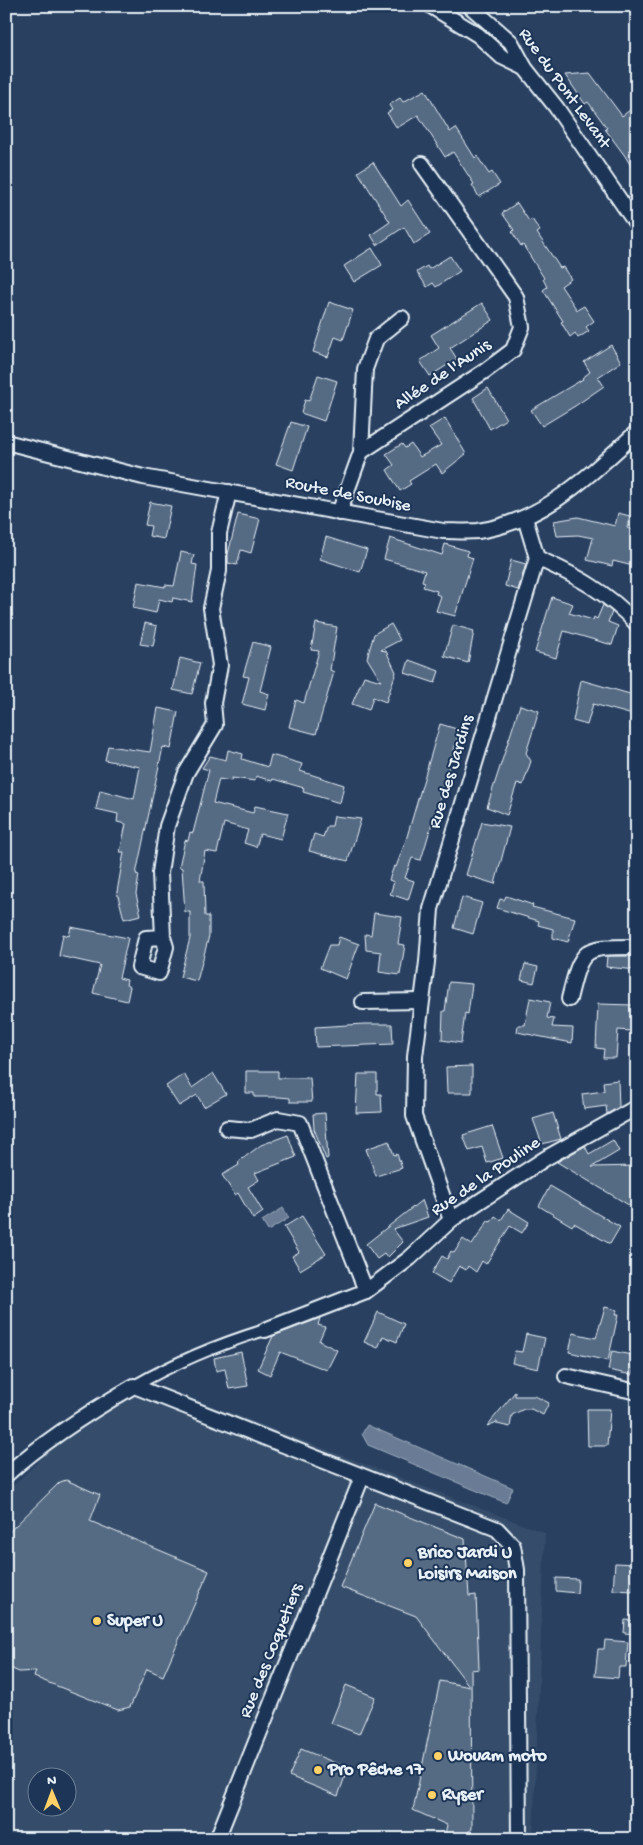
<svg xmlns="http://www.w3.org/2000/svg" width="643" height="1845" font-family="'Gochi Hand',sans-serif">
<rect width="100%" height="100%" fill="#294061"/>
<filter id="ink" filterUnits="userSpaceOnUse"><feTurbulence type="fractalNoise" baseFrequency=".02" numOctaves="2"/><feDisplacementMap in="SourceGraphic" scale="10" xChannelSelector="R" yChannelSelector="G"/><feConvolveMatrix kernelMatrix="1 2 1 2 8 2 1 2 1" color-interpolation-filters="sRGB"/></filter>
<g filter="url(#ink)">
<path fill="#364d6b" fill-rule="evenodd" d="M160 1386 545 1533 533 1839H6V1493L50 1450 99 1411 133 1395ZM38 1778H68V1808H38Z"/>
<g fill="#6b7c95" stroke="#9dabbd">
<polygon points="283,1208 289,1218 268,1231 262,1221"/>
<polygon points="367,1425 513,1488 506,1503 368,1445 362,1434"/>
</g>
<g fill="#556a83" stroke="#e8f1f8">
<polygon points="590,73 622,116 630,110 637,119 637,176 625,156 605,129 607,128 588,102 585,104 565,75"/>
<polygon points="425,90 450,132 456,128 475,158 477,156 489,174 492,172 500,184 479,197 472,185 474,184 453,152 445,157 418,115 397,128 387,113 392,110 389,105 400,98 403,102"/>
<polygon points="373,162 401,206 408,200 430,234 414,244 404,227 377,245 371,235 390,222 358,172"/>
<polygon points="517,203 529,221 532,219 540,231 537,233 560,268 563,267 571,279 561,286 577,310 584,306 594,321 586,327 589,331 578,338 575,333 570,337 561,322 563,321 543,290 547,287 543,279 544,278 523,245 521,246 512,232 514,230 502,213"/>
<polygon points="372,248 382,265 354,282 344,266"/>
<polygon points="450,256 460,271 436,287 433,283 427,287 417,272 427,266 429,269"/>
<polygon points="329,302 353,310 343,340 335,337 328,357 313,352"/>
<polygon points="482,303 493,320 450,348 457,359 430,376 420,361 439,348 431,335"/>
<polygon points="611,345 621,362 598,377 604,386 575,406 542,426 531,410 583,379 582,378 590,372 584,362"/>
<polygon points="318,375 337,381 324,421 301,413 305,400 309,401"/>
<polygon points="488,388 506,419 490,429 473,398"/>
<polygon points="445,418 466,454 442,473 436,464 409,481 411,484 400,491 387,470 394,465 386,454 402,444 405,448 411,444 420,457 441,445 429,428"/>
<polygon points="291,422 307,427 293,470 276,464"/>
<polygon points="150,502 171,506 164,539 149,536 151,526 145,525"/>
<polygon points="618,513 630,516 627,528 637,531 634,546 637,547 637,551 633,566 613,561 612,566 587,560 593,538 578,535 557,536 554,521 578,517 615,526"/>
<polygon points="238,514 260,519 251,553 241,550 237,565 228,563 228,554"/>
<polygon points="326,537 367,550 360,572 320,559"/>
<polygon points="390,538 442,555 445,544 468,551 467,556 473,558 455,616 436,611 441,596 436,594 437,591 423,587 425,582 422,581 425,571 384,559"/>
<polygon points="181,552 194,555 192,564 197,565 192,602 173,598 172,602 159,599 156,613 133,608 138,582 165,587 165,585 174,586"/>
<polygon points="511,560 526,564 518,590 505,586"/>
<polygon points="552,597 573,604 569,613 593,620 594,617 597,619 603,605 609,609 612,612 608,622 618,626 612,645 564,631 556,658 535,652"/>
<polygon points="145,623 157,626 153,646 140,644"/>
<polygon points="316,623 337,627 330,670 334,672 316,734 289,727 296,700 304,703 319,651 311,650"/>
<polygon points="391,624 400,640 381,650 386,651 396,672 386,702 373,697 369,710 352,704 364,676 381,681 367,658 374,634"/>
<polygon points="453,625 474,631 468,663 444,656"/>
<polygon points="253,642 271,647 260,691 269,694 265,710 242,704 249,677 243,676"/>
<polygon points="180,658 200,663 192,694 173,690"/>
<polygon points="409,660 439,671 435,683 405,673"/>
<polygon points="581,680 637,696 637,714 634,713 633,715 593,704 587,725 573,721"/>
<polygon points="520,705 539,711 526,753 531,761 523,785 517,783 507,815 487,807"/>
<polygon points="158,708 178,712 171,749 163,747 136,874 139,875 136,894 141,915 124,919 117,892 124,852 120,852 126,824 117,822 118,814 96,809 100,790 134,799 140,767 105,760 108,746 150,752"/>
<polygon points="440,724 460,730 421,860 412,858 405,878 414,881 408,900 390,894 394,882 389,880 394,866 396,867 406,840"/>
<polygon points="228,750 243,754 242,759 268,767 271,755 302,764 300,771 344,785 340,803 303,792 304,788 273,779 272,781 256,776 255,781 232,778 231,781 219,779 213,803 253,813 255,806 288,813 281,839 260,834 256,847 244,843 248,830 224,823 217,853 205,851 200,881 204,881 205,916 209,916 209,936 197,981 180,977 190,938 190,912 185,912 182,868 179,867 185,840 188,841 190,832 193,833 209,770 202,768 210,756 226,760"/>
<polygon points="334,816 361,819 348,861 309,851 314,834 323,837 327,826 332,826"/>
<polygon points="482,822 510,827 495,884 466,875"/>
<polygon points="506,896 533,905 532,907 575,918 568,942 553,938 553,929 538,925 539,921 497,908 500,899 504,900"/>
<polygon points="462,897 482,903 473,934 454,928"/>
<polygon points="374,913 402,917 398,944 405,945 400,975 379,972 381,952 366,950 365,934 371,935"/>
<polygon points="71,927 128,938 119,978 127,980 126,985 130,987 127,1001 93,993 100,965 59,956 63,934 69,936"/>
<polygon points="339,937 359,944 346,979 320,968 329,945 337,945"/>
<polygon points="607,956 637,956 637,970 606,967"/>
<polygon points="525,964 538,967 534,983 521,980"/>
<polygon points="449,982 472,984 468,1014 465,1013 461,1043 442,1040 443,1011 445,1011"/>
<polygon points="530,998 550,1002 547,1018 554,1019 552,1027 573,1028 572,1043 517,1032 518,1025 525,1025"/>
<polygon points="598,1004 633,1005 631,1031 618,1030 616,1058 603,1058 604,1049 596,1048"/>
<polygon points="364,1024 392,1024 393,1044 316,1047 315,1027"/>
<polygon points="472,1066 472,1093 447,1093 446,1067"/>
<polygon points="246,1071 278,1071 278,1078 310,1078 312,1102 290,1102 290,1098 279,1097 254,1097 254,1093 246,1093"/>
<polygon points="213,1073 226,1094 204,1107 197,1095 179,1106 166,1086 184,1074 192,1088"/>
<polygon points="358,1074 377,1074 377,1094 381,1094 382,1112 356,1113"/>
<polygon points="618,1080 619,1107 607,1114 606,1106 584,1109 582,1094 604,1091 603,1082"/>
<polygon points="325,1113 328,1158 326,1159 314,1129 313,1114"/>
<polygon points="553,1113 561,1139 542,1144 533,1119"/>
<polygon points="492,1126 503,1158 487,1163 482,1147 469,1151 463,1135"/>
<polygon points="288,1135 296,1157 255,1173 259,1180 248,1187 263,1212 253,1219 238,1193 235,1195 222,1175 239,1165 238,1162 261,1145"/>
<polygon points="613,1140 619,1151 592,1167 637,1166 637,1199 632,1207 557,1162 585,1146 589,1154"/>
<polygon points="389,1141 394,1155 397,1154 402,1168 376,1176 366,1149"/>
<polygon points="550,1186 620,1227 610,1244 574,1223 572,1226 539,1206"/>
<polygon points="422,1200 428,1217 393,1229 403,1242 387,1258 384,1254 377,1259 366,1244"/>
<polygon points="508,1209 529,1222 522,1233 510,1226 486,1264 482,1261 476,1272 468,1266 466,1270 459,1266 449,1283 432,1273 442,1256 447,1259 451,1251 454,1253 463,1239 472,1245 488,1221 491,1222 495,1216 501,1220"/>
<polygon points="302,1216 326,1254 300,1270 292,1256 299,1252 284,1227"/>
<polygon points="605,1307 617,1310 615,1315 618,1315 608,1361 569,1352 573,1333 596,1338"/>
<polygon points="378,1312 404,1324 397,1342 383,1336 378,1348 364,1342"/>
<polygon points="320,1318 318,1325 325,1327 319,1341 337,1350 327,1370 280,1352 270,1375 258,1369 273,1336"/>
<polygon points="526,1334 545,1338 538,1369 512,1363 515,1351 522,1352"/>
<polygon points="612,1351 636,1356 632,1375 608,1370"/>
<polygon points="241,1352 248,1386 229,1389 225,1369 216,1371 214,1358"/>
<polygon points="515,1392 515,1396 535,1396 549,1403 543,1415 531,1409 524,1409 512,1415 510,1427 497,1424 497,1422 487,1426"/>
<polygon points="587,1409 610,1409 607,1446 588,1446"/>
<polygon points="66,1480 100,1495 90,1521 209,1571 163,1676 147,1669 130,1707 118,1710 34,1677 36,1671 19,1672 6,1666 6,1535 60,1482"/>
<polygon points="375,1503 465,1539 469,1596 476,1595 479,1669 471,1670 472,1829 459,1839 444,1839 447,1825 413,1810 440,1681 470,1687 416,1616 340,1587"/>
<polygon points="615,1563 635,1564 633,1591 613,1590"/>
<polygon points="556,1578 578,1579 577,1593 556,1591"/>
<polygon points="625,1620 637,1621 637,1634 624,1633"/>
<polygon points="605,1640 628,1642 626,1667 619,1667 618,1678 595,1676 598,1649 604,1649"/>
<polygon points="346,1685 375,1697 359,1734 331,1723"/>
<polygon points="301,1749 348,1768 338,1796 289,1776"/>
</g>
<g fill="none" stroke-linecap="round" stroke-linejoin="round">
<defs>
<path id="pedestrian" d="M134 1386C176 1362 219 1344 265 1330"/>
<g id="minor">
<polyline points="431,6 478,35 502,57 525,68"/>
<polyline points="470,6 511,42 525,68 556,107 637,225"/>
<path d="M6 442 143 477 443 531C454 531 466 532 478 531 545 521 589 475 637 432"/>
<polyline points="361,452 365,369 376,339 402,318"/>
<polyline points="339,513 361,452 485,371 513,350 522,327 516,297 422,164"/>
<path d="M525 518 537 558C577 576 607 592 637 624"/>
<polyline points="163,937 146,938 139,967 159,973 166,947 163,937 160,873 167,826 186,773 215,725 213,703 220,665 211,608 219,571 219,533 229,492"/>
<path d="M569 999C582 946 583 947 637 947"/>
<polyline points="363,1002 421,1001"/>
<polyline points="227,1128 251,1130 278,1119 300,1123 366,1291"/>
<polyline points="451,1220 414,1116 415,1056 427,962 431,909 537,558"/>
<polyline points="265,1330 366,1291 410,1258 451,1220 546,1158 637,1107"/>
<polyline points="566,1376 637,1392"/>
<path d="M6 1475C45 1440 89 1412 134 1386L497 1529 513 1546 517 1570 519 1839"/>
<polyline points="217,1839 362,1477"/>
</g>
</defs>
<use href="#pedestrian" stroke="#e8f1f8" stroke-width="14"/>
<use href="#minor" stroke="#e8f1f8" stroke-width="18"/>
<use href="#pedestrian" stroke="#1d3557" stroke-width="10"/>
<use href="#minor" stroke="#1d3557" stroke-width="14"/>
</g>
</g>
<g fill="#ffd166" stroke="#1d3557" stroke-width="2">
<circle cx="408" cy="1563" r="5"/>
<circle cx="97" cy="1621" r="5"/>
<circle cx="438" cy="1756" r="5"/>
<circle cx="318" cy="1770" r="5"/>
<circle cx="432" cy="1795" r="5"/>
</g>
<g text-anchor="middle" dominant-baseline="central" stroke-width="4" stroke-linejoin="round" paint-order="stroke">
<g font-size="18" fill="#e8f1f8" stroke="#1d3557">
<text transform="translate(564 89) rotate(54)">Rue du Pont Levant</text>
<text transform="translate(443 375) rotate(-34)">Allée de l'Aunis</text>
<text transform="translate(348 495) rotate(11)">Route de Soubise</text>
<text transform="translate(452 772) rotate(-73)">Rue des Jardins</text>
<text transform="translate(486 1177) rotate(-34)">Rue de la Pouline</text>
<text transform="translate(272 1651) rotate(-68)">Rue des Coquetiers</text>
</g>
<g font-size="18" font-weight="bold" fill="#e8f1f8" stroke="#1d3557" text-anchor="start">
<text x="418" y="1553">Brico Jardi U<tspan x="418" dy="21">Loisirs Maison</tspan></text>
<text x="107" y="1621">Super U</text>
<text x="448" y="1756">Wouam moto</text>
<text x="328" y="1770">Pro Pêche 17</text>
<text x="442" y="1795">Ryser</text>
</g>
</g>
<rect width="643" height="1845" fill="none" stroke="#1d3557" stroke-width="25"/>
<rect x="12" y="12" width="618" height="1820" fill="none" stroke="#e8f1f8" stroke-width="2" filter="url(#ink)"/>
<g transform="translate(52 1792) rotate(359)"><circle r="24" fill="#1d3557" stroke="#6e8097"/>
<path d="M0-4L9 19L0 12L-9 19Z" fill="#ffd166"/>
<text y="-8" font-size="14" font-weight="bold" text-anchor="middle" fill="#e8f1f8">N</text>
</g>
</svg>
